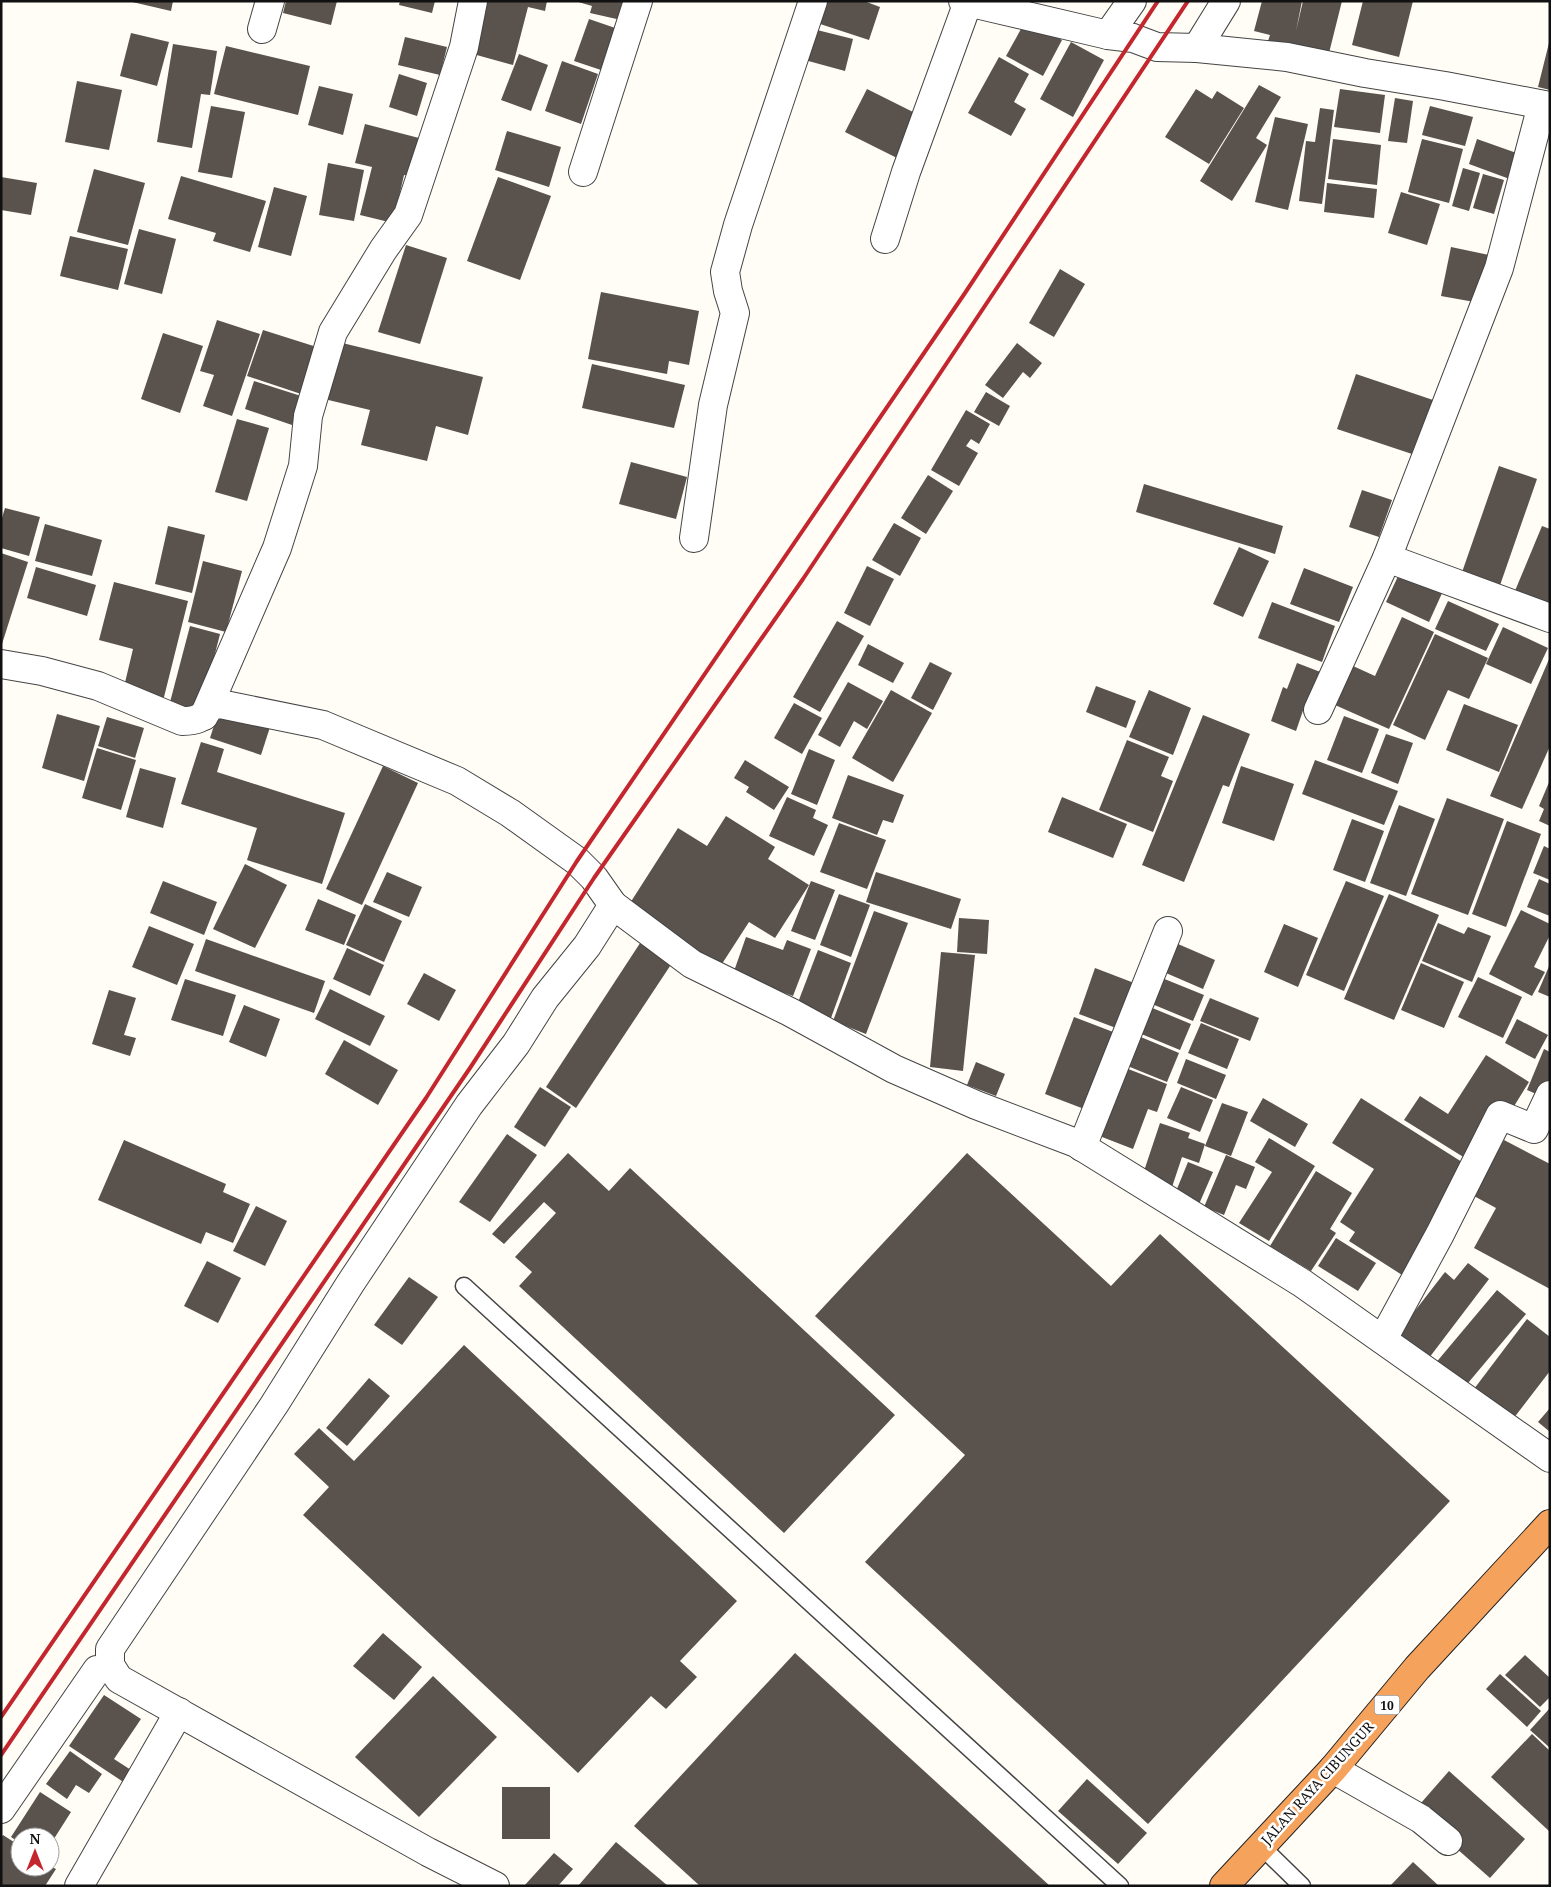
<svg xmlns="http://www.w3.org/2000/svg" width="1551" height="1887" font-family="'Noto Serif',serif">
<rect width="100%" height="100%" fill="#fffdf5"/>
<g fill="#5a524d">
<polygon points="128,1 173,1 171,11"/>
<polygon points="286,1 337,1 331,25 283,13"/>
<polygon points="400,1 435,1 432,13 399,5"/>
<polygon points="486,1 547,1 545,11 528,7 513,65 473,54"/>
<polygon points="575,1 625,1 621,20 590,13 592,6"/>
<polygon points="821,1 864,1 880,7 869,40 814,22"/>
<polygon points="1262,1 1302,1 1296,31 1303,1 1342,1 1327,61 1292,46 1268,41 1270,35 1254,31"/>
<polygon points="1363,1 1413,1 1399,57 1352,45"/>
<polygon points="589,19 621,30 607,72 574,61"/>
<polygon points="1026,20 1062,40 1043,76 1006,56"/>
<polygon points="809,28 853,39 845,71 801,59"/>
<polygon points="131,33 169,42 157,86 120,76"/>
<polygon points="405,37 447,47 440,75 398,65"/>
<polygon points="1071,42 1104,60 1073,117 1040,99"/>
<polygon points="1549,43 1550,43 1550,90 1538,87"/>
<polygon points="173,44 217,51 210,95 201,94 192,148 157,142"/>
<polygon points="226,46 310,66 298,115 214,94"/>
<polygon points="519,54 548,65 531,111 501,100"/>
<polygon points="999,57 1029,74 1014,102 1026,109 1011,136 968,113"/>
<polygon points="562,61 598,74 581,124 545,111"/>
<polygon points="399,74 427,83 417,116 389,107"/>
<polygon points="77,81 122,90 109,150 65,142"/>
<polygon points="1259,85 1281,97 1256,138 1267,145 1232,201 1200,181"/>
<polygon points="319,86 353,94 343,135 308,125"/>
<polygon points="867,89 919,115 897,158 845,132"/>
<polygon points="1196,89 1212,99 1217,91 1244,108 1209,164 1165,137"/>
<polygon points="1340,89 1385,95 1380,133 1334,127"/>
<polygon points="1395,98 1413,101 1407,143 1388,141"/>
<polygon points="211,106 245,112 232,178 198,172"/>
<polygon points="1430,106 1473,117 1465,146 1422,135"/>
<polygon points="1320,108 1334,110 1322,204 1299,201 1306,141 1315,142"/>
<polygon points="1275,117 1308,124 1288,210 1255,202"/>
<polygon points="365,124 419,138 410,176 404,175 393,223 360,215 372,167 355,163"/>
<polygon points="507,131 561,147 549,187 495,170"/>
<polygon points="1333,139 1381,145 1377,185 1328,179"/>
<polygon points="1422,139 1463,149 1449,203 1408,192"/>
<polygon points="1477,139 1525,156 1515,181 1469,164"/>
<polygon points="328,163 364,170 354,221 319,215"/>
<polygon points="1463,168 1480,173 1469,211 1452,206"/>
<polygon points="94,169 145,183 128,245 77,232"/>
<polygon points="1483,174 1504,180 1494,214 1473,208"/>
<polygon points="181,176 266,201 250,252 213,241 216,233 168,219"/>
<polygon points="1,177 37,183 31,215 1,210"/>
<polygon points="498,177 551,196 520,280 467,261"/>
<polygon points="1327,183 1377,189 1374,218 1324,212"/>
<polygon points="274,187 307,196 291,256 258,247"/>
<polygon points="1401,192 1440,204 1427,245 1388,233"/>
<polygon points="139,229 176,239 162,294 124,284"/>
<polygon points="70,236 128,249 118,290 60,276"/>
<polygon points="406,245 447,258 420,344 378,332"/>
<polygon points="1451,247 1489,255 1480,303 1441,296"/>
<polygon points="1060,269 1085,284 1054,337 1029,323"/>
<polygon points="601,292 699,311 689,365 669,361 667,374 588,359"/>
<polygon points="217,320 260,334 232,416 203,406 214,375 200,371"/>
<polygon points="263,330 323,349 307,396 247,376"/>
<polygon points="163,333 203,346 180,413 141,399"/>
<polygon points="334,341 483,377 468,435 436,426 427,461 361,445 370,410 320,398"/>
<polygon points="1017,343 1042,363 1030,378 1023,372 1003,398 985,385"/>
<polygon points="592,364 685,385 674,428 582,408"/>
<polygon points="1356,374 1436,401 1418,456 1337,429"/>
<polygon points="254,381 301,396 292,425 245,409"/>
<polygon points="986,392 1010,406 999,426 974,412"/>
<polygon points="966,410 990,424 979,444 971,439 966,446 978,453 959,486 931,470"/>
<polygon points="237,419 269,428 247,501 215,492"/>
<polygon points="631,462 687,477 676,519 619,504"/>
<polygon points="1499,466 1537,479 1498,591 1460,578"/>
<polygon points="928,475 953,491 926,534 901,518"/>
<polygon points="1144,484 1283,526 1275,554 1136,512"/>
<polygon points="1362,490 1392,500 1379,537 1349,527"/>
<polygon points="5,508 40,517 29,556 1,548 1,521"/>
<polygon points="894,523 921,538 900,576 872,560"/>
<polygon points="45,524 102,540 92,576 35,561"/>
<polygon points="168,526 205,535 192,593 155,584"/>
<polygon points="1542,526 1550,529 1550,614 1512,598"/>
<polygon points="1239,547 1269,561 1243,617 1213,604"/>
<polygon points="1,553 28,562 2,644 1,644"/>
<polygon points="203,561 242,571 226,632 188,622"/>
<polygon points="867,566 894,579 870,626 844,613"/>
<polygon points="36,567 96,585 87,616 27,598"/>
<polygon points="1304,568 1353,587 1339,622 1290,604"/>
<polygon points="1400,572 1443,591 1429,622 1386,602"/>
<polygon points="114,582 188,601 163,701 123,691 133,649 99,640"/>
<polygon points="1448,601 1499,624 1486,651 1435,629"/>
<polygon points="1272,602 1335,626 1322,662 1258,638"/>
<polygon points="1402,617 1434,632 1389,729 1335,705 1353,666 1375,676"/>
<polygon points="837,621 864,636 820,712 793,697"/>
<polygon points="190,626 220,634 200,713 169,706"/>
<polygon points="1503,627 1548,648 1531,684 1486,664"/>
<polygon points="1435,634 1488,658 1469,699 1448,690 1425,740 1393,725"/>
<polygon points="868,644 904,663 893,683 858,665"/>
<polygon points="1550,657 1550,746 1522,809 1490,796"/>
<polygon points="930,662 952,673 933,710 911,698"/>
<polygon points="1297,663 1323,673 1312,701 1307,699 1296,731 1271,721 1283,687 1287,689"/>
<polygon points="848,682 883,701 867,729 854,721 840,747 818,735"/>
<polygon points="1096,686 1136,701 1126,728 1086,712"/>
<polygon points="891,690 932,713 893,782 852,758"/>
<polygon points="1149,690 1191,708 1173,755 1129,737"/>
<polygon points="794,703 822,718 802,754 774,738"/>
<polygon points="1464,704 1518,725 1499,772 1446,750"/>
<polygon points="220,707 271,724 261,755 210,738"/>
<polygon points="57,714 100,726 84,781 42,768"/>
<polygon points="1203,715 1250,734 1229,787 1223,785 1184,882 1142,865"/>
<polygon points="1344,716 1379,729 1362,773 1327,760"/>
<polygon points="107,717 144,728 135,758 98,746"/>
<polygon points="1386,734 1413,743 1398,784 1371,773"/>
<polygon points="1127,740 1169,757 1161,776 1173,781 1153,832 1099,810"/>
<polygon points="201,742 224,749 217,772 345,813 322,884 247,860 257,828 181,804"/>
<polygon points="97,748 136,760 121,810 82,798"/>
<polygon points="809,749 835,760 817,805 791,794"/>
<polygon points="745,760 789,787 774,810 746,792 749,787 734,778"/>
<polygon points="1315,760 1398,791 1384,825 1302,794"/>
<polygon points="383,766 418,783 362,905 326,889"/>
<polygon points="1241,766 1294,784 1274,841 1222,823"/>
<polygon points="140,768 176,778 163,828 126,817"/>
<polygon points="848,775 904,795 893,823 883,820 877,835 832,818"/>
<polygon points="1550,780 1550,826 1539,821 1544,809 1539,806"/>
<polygon points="787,797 816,810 813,818 828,825 814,856 769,836"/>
<polygon points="1062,797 1127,824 1113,858 1048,832"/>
<polygon points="1447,798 1504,819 1468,915 1411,894"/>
<polygon points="1399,805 1435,819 1406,896 1370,883"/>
<polygon points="726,816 775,847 768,859 809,885 775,938 749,922 718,970 625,911 678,828 707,846"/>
<polygon points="1352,819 1384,831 1365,882 1333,870"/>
<polygon points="1507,821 1541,834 1506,927 1472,914"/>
<polygon points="839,823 886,840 867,889 820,872"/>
<polygon points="1544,846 1550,849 1550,880 1533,873"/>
<polygon points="245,864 287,885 255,948 213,929"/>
<polygon points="387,872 422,887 409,917 373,902"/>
<polygon points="876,872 961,899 951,929 866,902"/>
<polygon points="1539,879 1550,884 1550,916 1527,907"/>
<polygon points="163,881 217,902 204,935 150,913"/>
<polygon points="811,881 835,890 815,940 791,931"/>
<polygon points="1346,881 1384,896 1344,991 1306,975"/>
<polygon points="839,894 870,905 851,957 820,945"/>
<polygon points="1389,894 1439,915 1394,1020 1344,999"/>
<polygon points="318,899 356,915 344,945 305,930"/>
<polygon points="365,904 402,921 384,962 346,945"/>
<polygon points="1521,910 1550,924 1550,935 1534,967 1545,972 1532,996 1489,974"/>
<polygon points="874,911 908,923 866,1034 833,1021"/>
<polygon points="959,918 989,920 987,954 957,952"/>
<polygon points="1438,923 1464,934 1468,927 1491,936 1472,982 1422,961"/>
<polygon points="1284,924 1318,938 1298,987 1264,972"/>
<polygon points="149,926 194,944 177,985 132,967"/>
<polygon points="646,934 678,954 576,1108 546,1087"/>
<polygon points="746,937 783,950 787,940 811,949 793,996 733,974"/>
<polygon points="206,939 325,981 314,1013 195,971"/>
<polygon points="1178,944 1215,960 1203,989 1166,973"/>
<polygon points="347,948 384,965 370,996 333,979"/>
<polygon points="818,950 851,963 831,1018 797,1005"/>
<polygon points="941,952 975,955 963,1071 930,1067"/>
<polygon points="1421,963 1464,982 1444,1028 1401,1010"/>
<polygon points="1550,964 1550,997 1538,992"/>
<polygon points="1095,968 1142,986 1124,1031 1079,1014"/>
<polygon points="424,973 456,990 439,1021 407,1004"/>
<polygon points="1478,977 1522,997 1503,1038 1458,1017"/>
<polygon points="1162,978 1204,995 1193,1021 1152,1004"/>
<polygon points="185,979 236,995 223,1036 171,1020"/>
<polygon points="330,989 385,1016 370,1046 315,1019"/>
<polygon points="109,990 136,998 124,1035 136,1038 130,1056 92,1044"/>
<polygon points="1210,998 1259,1018 1250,1041 1200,1021"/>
<polygon points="244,1005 280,1019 266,1057 229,1042"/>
<polygon points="1150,1007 1191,1024 1180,1050 1139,1033"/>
<polygon points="1074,1017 1121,1035 1092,1112 1045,1094"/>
<polygon points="1517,1019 1548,1035 1535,1059 1505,1043"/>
<polygon points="1201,1023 1239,1039 1227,1069 1188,1053"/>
<polygon points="1136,1035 1179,1053 1167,1082 1125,1065"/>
<polygon points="344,1040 398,1070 378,1105 325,1074"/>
<polygon points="1544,1049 1550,1052 1550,1100 1527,1090"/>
<polygon points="1486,1055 1529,1082 1508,1116 1473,1163 1404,1120 1420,1096 1448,1114"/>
<polygon points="1186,1059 1226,1075 1216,1099 1177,1083"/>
<polygon points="976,1062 1005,1074 996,1096 967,1085"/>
<polygon points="1123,1067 1167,1084 1157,1112 1148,1109 1133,1149 1097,1135"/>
<polygon points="540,1087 571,1107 545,1147 514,1127"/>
<polygon points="1181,1087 1213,1100 1200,1132 1167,1118"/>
<polygon points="1263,1098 1308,1124 1295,1147 1250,1121"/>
<polygon points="1361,1098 1484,1176 1504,1140 1550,1164 1550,1289 1474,1248 1496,1208 1474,1196 1413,1282 1349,1241 1355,1232 1340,1222 1374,1169 1332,1143"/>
<polygon points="1222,1103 1248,1112 1231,1156 1205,1146"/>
<polygon points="1160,1123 1190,1133 1188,1138 1205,1144 1199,1163 1182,1157 1170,1193 1140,1183"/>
<polygon points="507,1134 537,1155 490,1222 459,1202"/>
<polygon points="1269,1138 1315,1166 1269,1241 1239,1223 1272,1172 1255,1162"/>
<polygon points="124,1140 226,1184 223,1192 250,1204 233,1243 206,1232 201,1244 98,1200"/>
<polygon points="568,1153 609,1191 630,1168 895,1415 784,1533 519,1286 532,1272 515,1257 556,1213 544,1202 504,1244 492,1234"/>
<polygon points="967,1153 1111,1286 1160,1234 1450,1501 1148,1824 865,1562 965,1455 815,1316"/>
<polygon points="1226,1155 1255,1167 1246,1189 1236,1185 1224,1215 1204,1207"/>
<polygon points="1188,1162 1213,1172 1196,1211 1172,1201"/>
<polygon points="1316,1171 1352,1193 1330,1229 1336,1233 1311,1271 1270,1246"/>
<polygon points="256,1206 287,1221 265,1266 233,1251"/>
<polygon points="1336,1238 1376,1263 1358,1291 1318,1266"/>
<polygon points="207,1261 241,1278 218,1323 184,1306"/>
<polygon points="1468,1263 1489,1279 1429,1358 1397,1334 1445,1272 1454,1280"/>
<polygon points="409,1277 438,1297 402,1345 374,1325"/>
<polygon points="1497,1290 1526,1314 1463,1389 1434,1365"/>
<polygon points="1527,1319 1550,1337 1550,1371 1513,1419 1474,1389"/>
<polygon points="464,1345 737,1601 680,1661 697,1677 666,1709 651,1696 578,1773 303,1515 329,1487 294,1454 319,1428 354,1461"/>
<polygon points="369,1378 390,1396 347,1446 326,1428"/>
<polygon points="1550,1408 1550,1432 1538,1422"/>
<polygon points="383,1633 422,1667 394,1700 353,1666"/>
<polygon points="795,1653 1050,1886 700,1886 634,1826"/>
<polygon points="1525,1655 1550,1678 1550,1697 1540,1707 1505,1675"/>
<polygon points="1500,1674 1541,1711 1527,1727 1486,1689"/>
<polygon points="433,1676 497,1737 419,1817 355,1757"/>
<polygon points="104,1695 141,1719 114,1759 148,1781 140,1793 69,1746"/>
<polygon points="1550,1708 1550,1748 1530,1730"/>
<polygon points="1532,1734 1550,1751 1550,1832 1491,1777"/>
<polygon points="70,1751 102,1774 89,1793 76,1785 67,1799 46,1784"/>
<polygon points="1449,1771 1525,1839 1490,1878 1414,1811"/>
<polygon points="1087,1779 1147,1833 1118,1864 1058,1811"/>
<rect x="502" y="1787" width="48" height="52"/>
<polygon points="40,1792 71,1812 50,1845 50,1837 20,1837 20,1843 11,1837"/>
<polygon points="3,1835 20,1846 20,1867 50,1867 50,1866 56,1869 45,1886 1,1886 1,1838"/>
<polygon points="616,1842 668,1886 578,1886"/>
<polygon points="554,1853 573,1869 558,1886 524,1886"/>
<polygon points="1413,1862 1439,1886 1390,1886"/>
</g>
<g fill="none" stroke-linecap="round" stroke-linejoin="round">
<defs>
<g id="lane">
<polyline points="464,1286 1120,1886"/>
<polyline points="1261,1846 1302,1886"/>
</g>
<g id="street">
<polyline points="963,1 1108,35 1133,38 1157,47 1197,48 1287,57 1365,73 1445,86 1550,106"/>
<polyline points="262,29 270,1"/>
<polyline points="1108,35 1132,1"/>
<polyline points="1197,48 1226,1"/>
<polyline points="583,172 638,1"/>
<polyline points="885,239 906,172 968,2"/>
<polyline points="694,538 713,405 735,313 728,291 725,272 738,225 813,1"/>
<polyline points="1387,558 1550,618"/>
<path d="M1 664 42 671 98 686 182 721C196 721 203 719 210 706L220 704 323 725 457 781 510 813 577 861 594 878 613 905"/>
<polyline points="1318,710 1387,558 1499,268 1542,105"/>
<polyline points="204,716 277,548 303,466 308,416 333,332 383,250 408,215 464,47 473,1"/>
<polyline points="1082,1147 1168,931"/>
<polyline points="1383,1339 1440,1234 1500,1115 1534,1129 1550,1095"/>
<polyline points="1333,1769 1421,1819 1448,1841"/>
<polyline points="1,1809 97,1670 112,1669"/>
<polyline points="79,1886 179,1712"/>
<polyline points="495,1886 428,1852 119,1679 110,1665 110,1649 274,1405 350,1284 469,1105 516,1044 545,998 587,946 613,905 692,964 790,1012 894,1069 976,1105 1076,1143 1302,1283 1550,1458"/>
</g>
<polyline id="highway" points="1224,1886 1333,1769 1417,1668 1550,1524"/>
</defs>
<use href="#lane" stroke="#444" stroke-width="19"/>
<use href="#street" stroke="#444" stroke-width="30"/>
<use href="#highway" stroke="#222" stroke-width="30"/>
<use href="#lane" stroke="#fff" stroke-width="16"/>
<use href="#street" stroke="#fff" stroke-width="28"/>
<use href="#highway" stroke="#f5a25d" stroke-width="28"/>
<g stroke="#c4262e" stroke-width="4">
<polyline points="1,1717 426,1098 577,861 965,293 1158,1"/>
<polyline points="1,1755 470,1068 594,878 803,579 1188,1"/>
</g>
</g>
<g text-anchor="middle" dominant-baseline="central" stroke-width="5" stroke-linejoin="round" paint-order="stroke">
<rect fill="#fff" stroke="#585858" stroke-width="1" x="1374.5" y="1695.5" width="25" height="19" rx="4"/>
<g font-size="12" font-weight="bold" fill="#111">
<text x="1387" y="1705">10</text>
</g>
<g font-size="14" fill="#111" stroke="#fff">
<text transform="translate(1317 1783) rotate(-48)">JALAN RAYA CIBUNGUR</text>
</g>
</g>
<rect width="1551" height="1887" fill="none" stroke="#111111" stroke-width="5"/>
<g transform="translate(35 1852)"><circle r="24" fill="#ffffff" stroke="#a0a0a0"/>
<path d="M0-4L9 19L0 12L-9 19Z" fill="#c4262e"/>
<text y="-8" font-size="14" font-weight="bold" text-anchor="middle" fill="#111111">N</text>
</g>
</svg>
